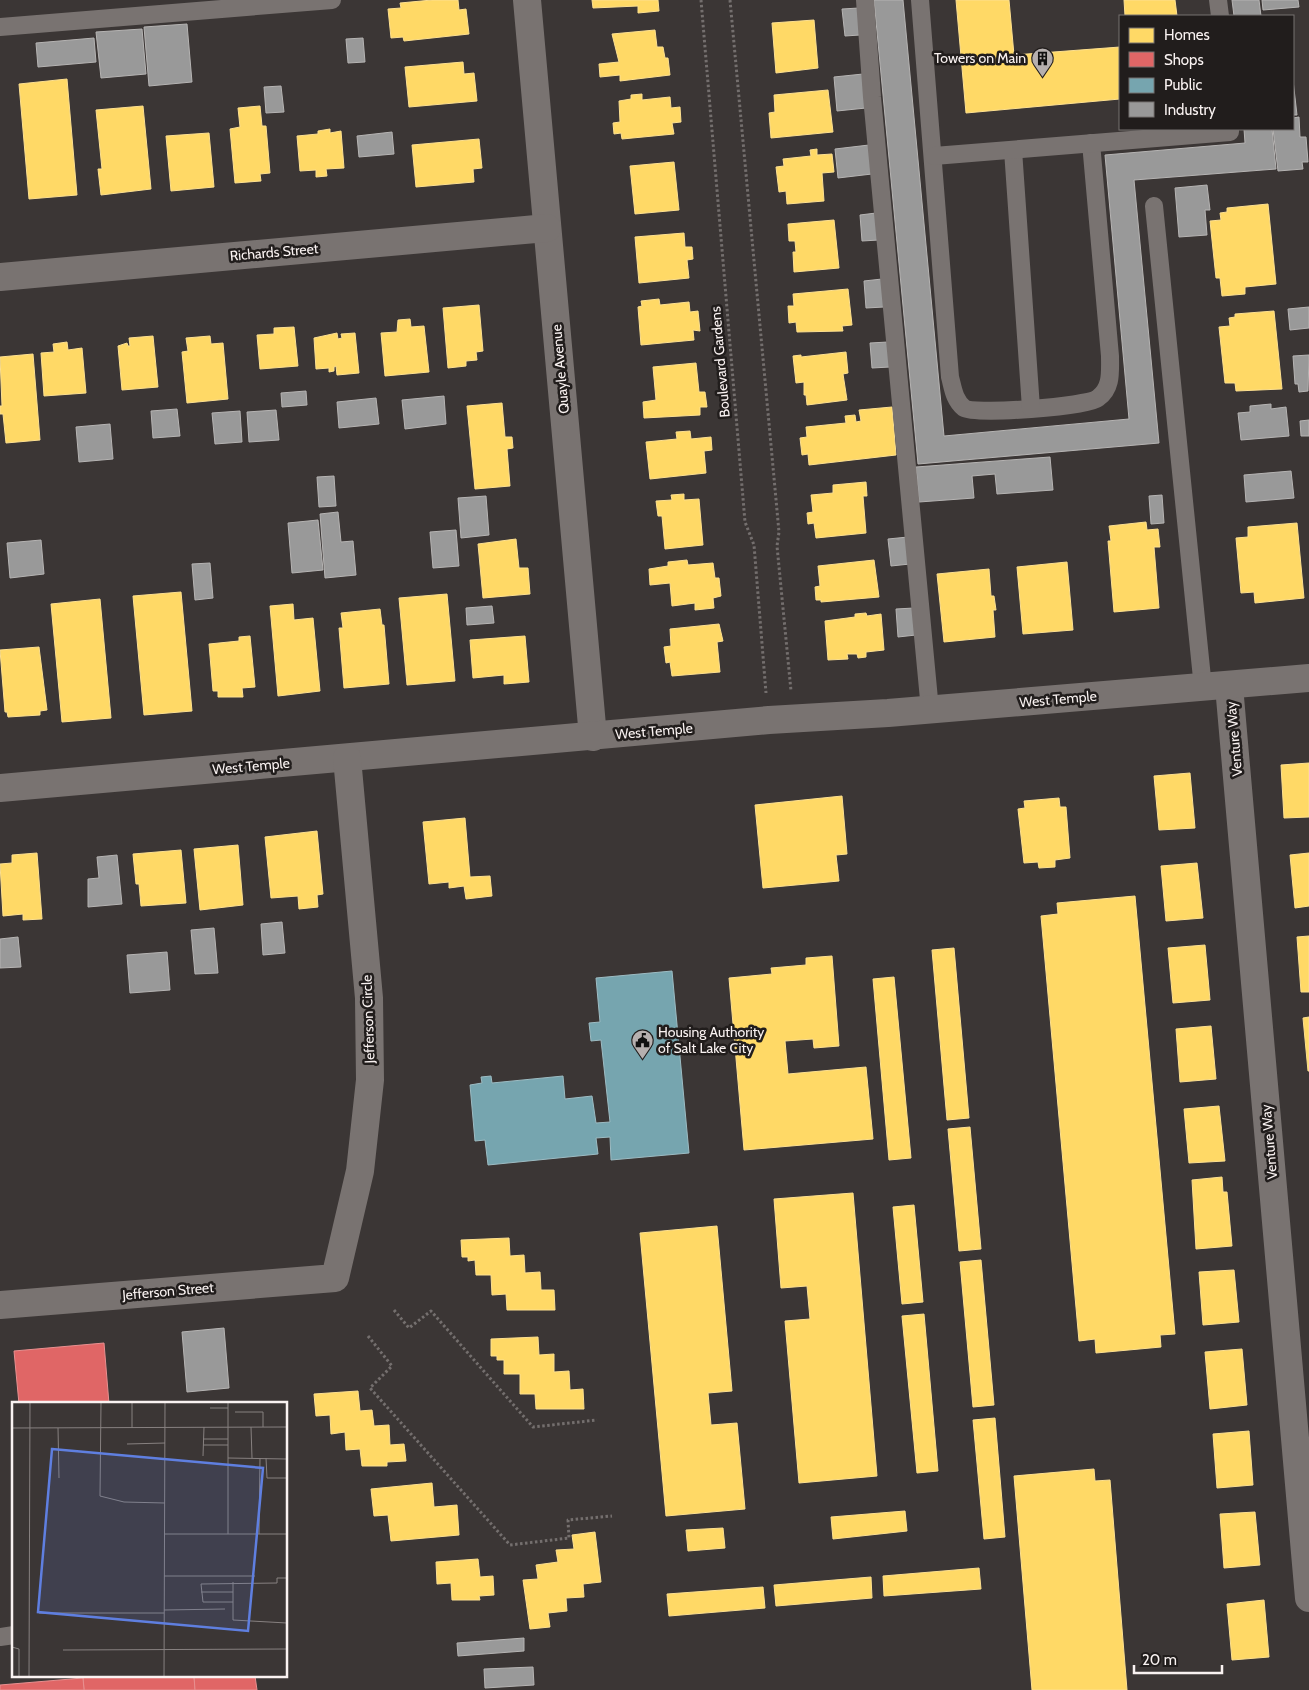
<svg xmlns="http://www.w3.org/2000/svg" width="1309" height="1690" font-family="Cabin,sans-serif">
<rect width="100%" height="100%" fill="#3b3635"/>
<g fill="#ffd966" stroke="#fde090">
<polygon points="432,0 458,0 459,10 466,9 469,34 404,41 403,37 391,38 388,9 401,8 400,3"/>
<polygon points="592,0 658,0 659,11 638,13 638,6 593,8"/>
<polygon points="956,0 1009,0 1014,55 1120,47 1120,99 966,113"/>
<polygon points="1124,0 1175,0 1177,16 1125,16"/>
<polygon points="814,20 818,68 776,73 772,23"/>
<polygon points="655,30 657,47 663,47 665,58 668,58 670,75 620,81 620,75 600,77 599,64 619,62 612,34"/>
<polygon points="463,62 464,74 474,73 477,101 409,107 405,67"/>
<polygon points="67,79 77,195 29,199 19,84"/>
<polygon points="828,90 833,132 771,138 769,113 775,112 774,95"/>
<polygon points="642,94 642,100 670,97 671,108 680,107 681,122 672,123 674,134 622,139 621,133 614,134 613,123 620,122 619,101 631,99 631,95"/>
<polygon points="143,106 151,189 101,195 98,169 102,169 96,110"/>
<polygon points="260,106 262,126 266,126 270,173 260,174 261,181 235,183 230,129 240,127 238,108"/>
<polygon points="330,129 330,133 341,131 344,168 326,169 327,176 316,177 316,170 300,171 297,136 318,134 318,131"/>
<polygon points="209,133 214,187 171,191 166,136"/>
<polygon points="479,139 482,168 473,169 474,182 416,187 412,145"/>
<polygon points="817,149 817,155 832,154 834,172 822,173 824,201 787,204 786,191 779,192 776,167 784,166 783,159 811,156 810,150"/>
<polygon points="674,162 679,210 635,214 630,166"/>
<polygon points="1268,204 1276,284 1245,287 1245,294 1222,296 1220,278 1216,278 1210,221 1221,220 1220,213 1227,212 1227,208"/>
<polygon points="834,220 839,268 794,272 793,252 796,252 795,241 789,241 788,224"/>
<polygon points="684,233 685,247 692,247 693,259 687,260 689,278 639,283 635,237"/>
<polygon points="848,289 852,325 842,326 843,331 797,332 796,322 789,323 788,306 794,306 793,294"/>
<polygon points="659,299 660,305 689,302 690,312 698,311 700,331 693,330 694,340 641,345 638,307 642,306 641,301"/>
<polygon points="479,305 483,351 476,352 477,360 466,361 466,366 448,368 443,308"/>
<polygon points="1274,311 1282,389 1236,391 1235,383 1225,383 1219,327 1230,326 1229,318 1235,317 1235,314"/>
<polygon points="410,319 411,327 424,326 429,372 385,376 381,333 397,332 398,320"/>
<polygon points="294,327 298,366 260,369 257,335 274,334 274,328"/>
<polygon points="337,333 338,339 342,338 341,334 355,333 359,373 337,375 336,366 334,367 334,371 329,372 329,368 316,369 314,338"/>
<polygon points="153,336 158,387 122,390 118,346 127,343 128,346 130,346 129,338"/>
<polygon points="210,336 211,344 223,343 228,399 187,403 182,352 188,351 186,338"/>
<polygon points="67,342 68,350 82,348 86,393 44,396 41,353 54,352 53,344"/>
<polygon points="846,352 848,373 843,374 847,400 807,405 806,395 804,395 804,382 796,383 793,356 801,355 801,357"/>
<polygon points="33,354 40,440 6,443 3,414 0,414 0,406 2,406 0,357"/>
<polygon points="696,363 699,392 705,392 707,407 700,407 700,415 644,418 643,402 656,400 653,367"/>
<polygon points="502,403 505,437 512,437 513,448 507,449 510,486 475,489 467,406"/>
<polygon points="892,407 896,455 809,465 808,454 802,455 800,438 807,437 806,427 846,423 845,416 855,415 856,422 861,421 859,410"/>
<polygon points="690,431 691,439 711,437 712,450 704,451 706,473 650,479 646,442 677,439 676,432"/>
<polygon points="866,482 867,496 863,496 866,533 816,538 814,523 808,524 807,513 813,512 811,495 833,493 833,485"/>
<polygon points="684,494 684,500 699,499 703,545 665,549 662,516 658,516 656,501 672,500 671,495"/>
<polygon points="1146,522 1147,530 1158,529 1160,547 1154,547 1159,608 1114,612 1108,541 1111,541 1109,526"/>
<polygon points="1297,523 1304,598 1255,603 1254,592 1241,593 1236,538 1248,537 1248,527"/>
<polygon points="516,539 519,568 528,568 530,594 483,598 478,544"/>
<polygon points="687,560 688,565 713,563 715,578 719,578 721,596 713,598 714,608 695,610 695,603 672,606 670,583 650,585 649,569 668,566 668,562"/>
<polygon points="874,560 879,597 821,602 821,600 816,600 815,587 820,586 818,566"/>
<polygon points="1067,562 1073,630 1023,634 1017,567"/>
<polygon points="989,569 991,596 994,596 996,610 993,610 995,637 944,642 937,574"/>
<polygon points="181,592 192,711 144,715 133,596"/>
<polygon points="447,594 455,681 407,685 399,598"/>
<polygon points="100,599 111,718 62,722 51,604"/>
<polygon points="293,604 294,620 313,618 320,691 278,696 270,606"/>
<polygon points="380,609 382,625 384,625 389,684 344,688 339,628 343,628 341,613"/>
<polygon points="866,613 867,616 881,614 884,650 866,652 866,657 858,658 857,654 847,654 848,659 828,660 825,621 855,617 855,614"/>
<polygon points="719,624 723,641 717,642 720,672 672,676 670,662 666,663 664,647 671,646 670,629"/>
<polygon points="250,636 255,687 242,688 243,697 218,697 218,691 213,691 209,644 239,641 239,637"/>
<polygon points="525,636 529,682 504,684 504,675 473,678 470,640"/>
<polygon points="39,647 47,710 40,711 40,715 8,717 7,712 5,712 0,650"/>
<polygon points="1309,763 1309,817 1284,818 1281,765"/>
<polygon points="1190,773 1195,828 1159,830 1154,776"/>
<polygon points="842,796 847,854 836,855 839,881 763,888 755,805"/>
<polygon points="1059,798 1060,807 1066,807 1070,858 1055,860 1055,867 1039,868 1038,862 1024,863 1018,809 1025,808 1024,801"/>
<polygon points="465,818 470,877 490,876 492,896 466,899 464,886 449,888 449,882 429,884 423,822"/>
<polygon points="317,831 323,894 317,895 318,907 299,909 298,896 271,898 265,837"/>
<polygon points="238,845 243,905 200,910 194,849"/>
<polygon points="181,850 186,903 141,906 139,884 136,884 133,854"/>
<polygon points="37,853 42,919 23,920 23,914 3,916 0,864 12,863 12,855"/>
<polygon points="1309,853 1309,906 1295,908 1290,855"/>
<polygon points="1197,863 1203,918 1166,921 1161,866"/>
<polygon points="1135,896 1175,1334 1160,1335 1161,1347 1096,1353 1095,1339 1079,1341 1041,916 1058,914 1057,903"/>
<polygon points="1309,936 1309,992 1301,992 1297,937"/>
<polygon points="1205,945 1210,1000 1173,1003 1168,948"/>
<polygon points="954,948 969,1118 947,1120 932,950"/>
<polygon points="832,956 839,1046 814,1048 813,1039 785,1041 788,1074 866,1067 873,1139 744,1150 729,978 772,974 771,968 806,965 806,958"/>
<polygon points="894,977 911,1158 889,1160 873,979"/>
<polygon points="1309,1017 1309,1071 1308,1071 1303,1018"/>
<polygon points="1211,1026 1216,1079 1180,1082 1176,1029"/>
<polygon points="1219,1106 1225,1161 1189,1163 1184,1109"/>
<polygon points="970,1127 981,1249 959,1251 948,1129"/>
<polygon points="1222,1177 1223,1192 1227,1192 1232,1246 1196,1249 1192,1180"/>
<polygon points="853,1193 877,1476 799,1483 785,1321 810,1319 807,1286 781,1288 774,1199"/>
<polygon points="914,1205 923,1302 902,1304 893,1207"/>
<polygon points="717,1226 732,1391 708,1393 711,1425 737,1423 745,1509 666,1516 640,1233"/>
<polygon points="509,1238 510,1256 524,1255 525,1273 540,1272 541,1290 554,1290 555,1310 507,1310 506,1294 492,1295 491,1275 476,1275 475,1260 468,1261 468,1257 462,1257 461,1240"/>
<polygon points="981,1260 994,1405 973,1407 960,1262"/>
<polygon points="1234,1270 1239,1322 1203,1325 1199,1272"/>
<polygon points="924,1314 938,1471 917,1473 902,1316"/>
<polygon points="538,1337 539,1355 554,1354 554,1372 569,1371 570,1390 583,1389 584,1409 536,1409 535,1394 520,1394 520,1374 504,1374 504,1360 497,1360 497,1356 491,1356 491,1339"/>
<polygon points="1242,1349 1247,1405 1210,1409 1205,1352"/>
<polygon points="358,1391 360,1411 372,1410 374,1426 389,1425 390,1445 404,1444 406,1461 387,1462 387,1466 362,1466 360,1449 346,1450 345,1432 331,1434 330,1415 316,1416 314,1394"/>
<polygon points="995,1418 1005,1537 984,1539 973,1420"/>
<polygon points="1249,1431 1253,1485 1217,1488 1213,1434"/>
<polygon points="1094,1469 1095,1481 1110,1480 1127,1690 1032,1690 1014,1476"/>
<polygon points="432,1483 434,1507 457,1505 459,1535 391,1541 388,1515 374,1516 371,1489"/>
<polygon points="905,1511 907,1531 833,1539 831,1517"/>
<polygon points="1255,1512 1260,1565 1224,1568 1220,1514"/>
<polygon points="723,1528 725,1548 688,1551 686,1530"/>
<polygon points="595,1532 601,1582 583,1584 584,1597 566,1598 567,1611 548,1613 550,1627 530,1629 523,1580 538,1579 536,1565 558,1562 556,1550 574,1549 572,1535"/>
<polygon points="478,1559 480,1577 493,1576 494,1595 479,1596 480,1600 452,1600 451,1583 437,1584 436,1562"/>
<polygon points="979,1568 981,1589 884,1596 883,1576"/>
<polygon points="871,1577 872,1598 776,1606 774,1585"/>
<polygon points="763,1587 765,1608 669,1616 667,1594"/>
<polygon points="1264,1600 1269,1657 1232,1660 1227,1604"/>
</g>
<g fill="#e06666" stroke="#e89090">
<polygon points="104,1343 109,1404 19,1404 14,1351"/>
<polygon points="83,1676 194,1676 195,1690 84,1690"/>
<polygon points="194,1676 255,1676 257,1690 195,1690"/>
<polygon points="83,1678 84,1690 0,1690 0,1685"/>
</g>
<polygon fill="#76a5af" stroke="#9dbcc3" points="672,971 689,1153 611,1160 610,1137 596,1138 598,1154 488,1165 485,1140 475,1141 470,1085 482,1083 481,1077 491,1076 492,1083 563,1076 565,1099 592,1096 596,1123 610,1122 601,1040 591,1041 589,1023 600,1022 596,978"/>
<g fill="#999" stroke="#b6b4b3">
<polygon points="874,0 903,0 944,436 1129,419 1105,155 1245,143 1244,129 1272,129 1276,169 1134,180 1159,443 918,464"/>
<polygon points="1232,0 1259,0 1261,16 1234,16"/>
<polygon points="1262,0 1298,0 1299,7 1263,10"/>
<polygon points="859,8 860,35 845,36 842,9"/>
<polygon points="187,24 192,82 149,86 144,27"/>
<polygon points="142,29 146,74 101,78 96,32"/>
<polygon points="94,38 96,62 38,67 36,43"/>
<polygon points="363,38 365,62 348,63 346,39"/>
<polygon points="863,74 866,108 837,111 834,77"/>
<polygon points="1293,80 1297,115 1293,115"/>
<polygon points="281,86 284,112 266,113 264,87"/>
<polygon points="1299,117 1300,137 1306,137 1308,162 1302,162 1303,169 1278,171 1273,129 1293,129 1293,118"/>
<polygon points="392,132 394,154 359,157 357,136"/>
<polygon points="869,145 872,174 838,178 835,149"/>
<polygon points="1207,185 1210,210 1205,210 1207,235 1179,237 1175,188"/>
<polygon points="876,213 879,240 862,241 860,215"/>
<polygon points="882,279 884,307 866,308 864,281"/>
<polygon points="1309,307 1309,328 1290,330 1288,309"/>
<polygon points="888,342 890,367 872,368 870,343"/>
<polygon points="1309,355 1308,391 1299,392 1298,384 1295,384 1293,356"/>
<polygon points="306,391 307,405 282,407 281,393"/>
<polygon points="444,396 446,424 405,429 402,400"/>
<polygon points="376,398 379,424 339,428 337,402"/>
<polygon points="1271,404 1271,409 1286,407 1289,436 1241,440 1238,413 1250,412 1250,406"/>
<polygon points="177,409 180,436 153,438 151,411"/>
<polygon points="276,410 279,440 249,442 247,412"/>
<polygon points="240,411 242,442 215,444 212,413"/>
<polygon points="1309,420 1309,436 1301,436 1300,421"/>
<polygon points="110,424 113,459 79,462 76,427"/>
<polygon points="1050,457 1053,490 997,494 995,474 972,476 974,498 919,502 916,467"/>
<polygon points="1291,471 1294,498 1246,502 1244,475"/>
<polygon points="334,476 336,506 319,507 317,477"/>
<polygon points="1162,495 1164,523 1151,524 1149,496"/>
<polygon points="486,496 489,535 461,538 458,498"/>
<polygon points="338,512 341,542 353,541 356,575 325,578 320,514"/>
<polygon points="318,520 323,570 292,573 288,523"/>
<polygon points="456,530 459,566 433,568 430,532"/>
<polygon points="908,537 910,564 891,566 888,539"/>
<polygon points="41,540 44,574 10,578 7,543"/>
<polygon points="210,563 213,598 195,600 192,564"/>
<polygon points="492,606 494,623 467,625 466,608"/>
<polygon points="914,608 916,635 898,637 896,609"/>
<polygon points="117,855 122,904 88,907 88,879 99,878 97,857"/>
<polygon points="282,922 285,953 263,955 261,924"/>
<polygon points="214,928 218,973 195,974 191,930"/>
<polygon points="18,937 21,967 0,968 0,939"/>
<polygon points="167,952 170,990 130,993 127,955"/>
<polygon points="224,1328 229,1388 187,1392 182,1332"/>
<polygon points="524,1638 524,1651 458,1656 457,1643"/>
<polygon points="533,1667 534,1685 485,1688 484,1669"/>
</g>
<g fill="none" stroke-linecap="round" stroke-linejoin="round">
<g stroke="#746f6e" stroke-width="3" stroke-dasharray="2.5 2.5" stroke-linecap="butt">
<polyline points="701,0 745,522 754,545 766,693"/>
<polyline points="730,0 779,532 777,546 791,691"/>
<polyline points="394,1310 409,1328 431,1311 533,1427 597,1420"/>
<polyline points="368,1336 392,1366 370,1388 510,1545 569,1538 568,1520 612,1516"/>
</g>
<g stroke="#797371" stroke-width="18">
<polyline points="865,0 872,97 930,710"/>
<path d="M920 0 950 377C953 388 954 400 964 408 975 415 1087 407 1098 398 1112 388 1110 372 1110 356L1091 143"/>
<polyline points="1218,0 1220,16"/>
<polyline points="0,27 332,0"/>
<polyline points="1013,150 1031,408"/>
<polyline points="934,156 1230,132 1230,129"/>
<polyline points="1154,206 1203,688"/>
<polyline points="0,1637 14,1635"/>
</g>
<g stroke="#797371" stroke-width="28">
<polyline points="527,0 593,737"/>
<polyline points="0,277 547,228"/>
<polyline points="1229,686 1309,1598"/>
<polyline points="0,788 769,720 888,713 1309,678"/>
<polyline points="0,1305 335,1278 360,1171 370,1080 369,998 347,758"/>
</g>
</g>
<defs>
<symbol id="building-pin" viewBox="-11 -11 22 30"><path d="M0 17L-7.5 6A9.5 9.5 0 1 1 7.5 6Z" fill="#b6b0af" stroke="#211d1c"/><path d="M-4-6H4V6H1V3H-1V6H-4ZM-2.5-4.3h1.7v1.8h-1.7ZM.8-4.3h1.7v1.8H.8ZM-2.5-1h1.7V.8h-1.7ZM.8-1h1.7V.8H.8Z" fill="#111"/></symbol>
<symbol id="civic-pin" viewBox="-11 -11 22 30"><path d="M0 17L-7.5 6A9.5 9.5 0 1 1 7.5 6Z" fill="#b6b0af" stroke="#211d1c"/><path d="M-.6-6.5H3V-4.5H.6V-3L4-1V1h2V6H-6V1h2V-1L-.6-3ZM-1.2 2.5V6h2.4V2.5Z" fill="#111"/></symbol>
</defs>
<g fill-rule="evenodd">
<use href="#building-pin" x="1030" y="46" width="25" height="34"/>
<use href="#civic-pin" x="630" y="1028" width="25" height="34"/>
</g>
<g text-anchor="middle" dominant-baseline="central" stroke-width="5" stroke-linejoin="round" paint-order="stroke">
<g font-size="14" fill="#f9f2f1" stroke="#211d1c" text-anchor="end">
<text x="1026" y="58">Towers on Main</text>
<text x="658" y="1032" text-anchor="start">Housing Authority<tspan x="658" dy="16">of Salt Lake City</tspan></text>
</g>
<g font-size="14" fill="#f9f2f1" stroke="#211d1c">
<text transform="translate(274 252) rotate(-5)">Richards Street</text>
<text transform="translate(720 362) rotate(-95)">Boulevard Gardens</text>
<text transform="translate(560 369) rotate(-95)">Quayle Avenue</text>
<text transform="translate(1058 699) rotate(-5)">West Temple</text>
<text transform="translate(654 731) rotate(-5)">West Temple</text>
<text transform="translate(1234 739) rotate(-95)">Venture Way</text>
<text transform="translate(251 766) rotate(-5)">West Temple</text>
<text transform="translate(368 1019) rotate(-92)">Jefferson Circle</text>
<text transform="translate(1269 1142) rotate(-95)">Venture Way</text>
<text transform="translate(168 1291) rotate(-5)">Jefferson Street</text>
</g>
</g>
<g transform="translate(12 1402)">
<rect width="275" height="275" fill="#3b3635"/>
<path fill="none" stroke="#878180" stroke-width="1" d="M89 0 88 94 112 100 153 101M216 0V132M198 6H216M223 10H251V25M239 25 240 56M0 26 275 25M46 26 47 76M120 26V0M191 37H216M115 42 153 41M191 43H216M191 54 192 25M216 56 275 57M254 56 255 76H275M152 132H275M247 132 248 56M152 174H243M221 180V218L275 221M189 190H221M221 200H191L189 182 265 181V176H275M152 208 213 207M27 211H152M0 245 7 247V275M51 248 275 247M17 275 18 0M152 275 153 0"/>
<path fill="#5f7fe0" fill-opacity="0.15" stroke="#5f7fe0" stroke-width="2.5" d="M40 47 251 66 236 229 26 210Z"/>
<rect width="275" height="275" fill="none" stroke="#f9f2f1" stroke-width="2.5"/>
</g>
<rect x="1119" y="15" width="175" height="115" fill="#211d1c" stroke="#777271"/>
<rect x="1129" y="28" width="25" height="15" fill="#ffd966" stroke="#777271"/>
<text x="1164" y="40" font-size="15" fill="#f9f2f1">Homes</text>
<rect x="1129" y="52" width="25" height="15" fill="#e06666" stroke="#777271"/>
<text x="1164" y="65" font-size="15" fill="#f9f2f1">Shops</text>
<rect x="1129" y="78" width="25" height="15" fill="#76a5af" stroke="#777271"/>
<text x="1164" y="90" font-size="15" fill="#f9f2f1">Public</text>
<rect x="1129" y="102" width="25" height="15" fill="#999999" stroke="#777271"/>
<text x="1164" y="115" font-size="15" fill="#f9f2f1">Industry</text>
<path d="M1134 1665v8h88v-8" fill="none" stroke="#f9f2f1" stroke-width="2.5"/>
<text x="1142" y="1665" font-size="15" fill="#f9f2f1" stroke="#211d1c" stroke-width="4" paint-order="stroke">20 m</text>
</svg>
